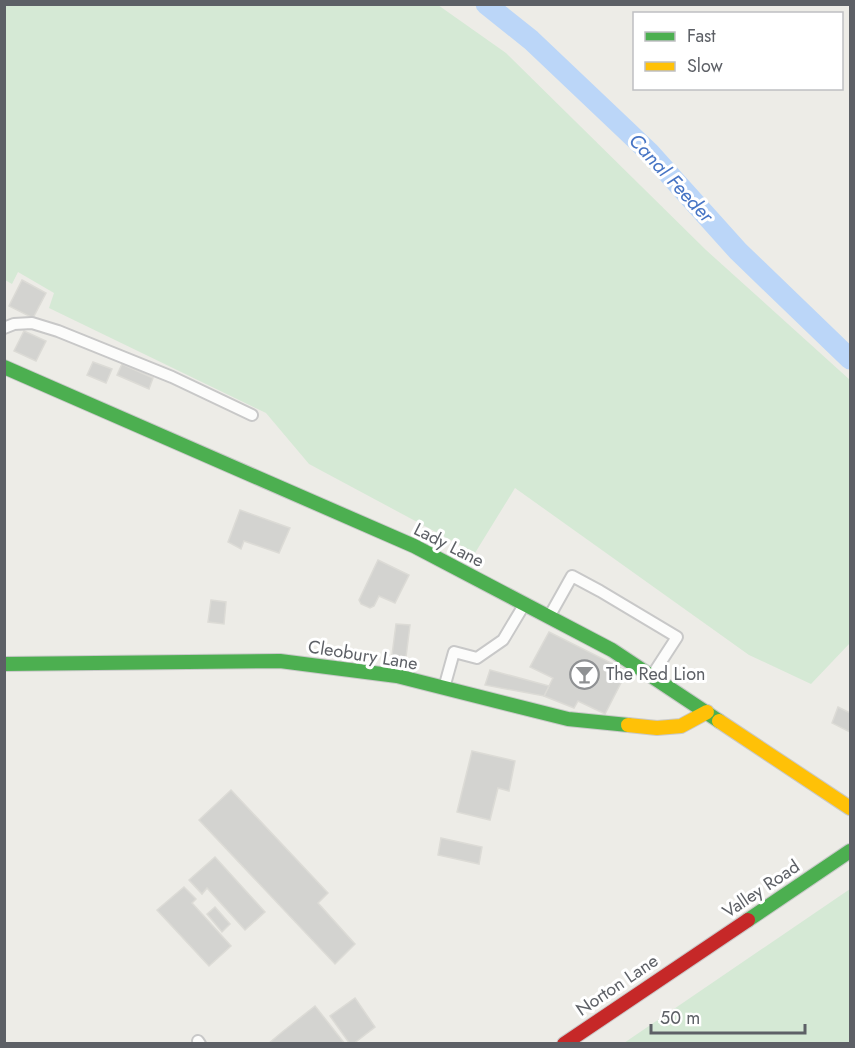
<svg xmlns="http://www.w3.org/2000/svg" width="855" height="1048" font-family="Jost,sans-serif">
<rect width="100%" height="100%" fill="#edece7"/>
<g fill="#d5e9d5">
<polygon points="4,5 438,5 506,53 706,250 850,380 850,643 811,684 749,655 515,488 475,553 309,464 266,413 49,308 54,293 18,272 12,284 5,280"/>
<polygon points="850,889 850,1043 624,1043"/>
</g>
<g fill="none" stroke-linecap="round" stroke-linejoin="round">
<polyline stroke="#bbd6f8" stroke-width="21" points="486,4 531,40 649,152 738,251 850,359"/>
</g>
<g fill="#d3d3d0" stroke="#dcdbd6" stroke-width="1.5">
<polygon points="22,280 46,293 33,318 9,306"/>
<polygon points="24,331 46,341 36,361 14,351"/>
<polygon points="93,362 112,369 106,383 87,375"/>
<polygon points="122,364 153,378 149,389 117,375"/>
<polygon points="240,510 290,528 279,553 244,541 241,549 228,542"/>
<polygon points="378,560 409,575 395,603 379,596 374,606 370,608 361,604 359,600"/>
<polygon points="211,600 226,602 224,624 208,622"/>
<polygon points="396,624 410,625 406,657 392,655"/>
<polygon points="549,632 627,671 605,714 578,701 574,708 544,696 553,678 530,667"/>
<polygon points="490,670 549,686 544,696 485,685"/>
<polygon points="838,707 850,713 850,732 832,723"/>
<polygon points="472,751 515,761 509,791 498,788 490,820 457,812"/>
<polygon points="231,790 328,893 318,903 355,944 335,964 199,820"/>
<polygon points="441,838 482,847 479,864 438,855"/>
<polygon points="215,857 265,912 245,930 207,888 202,894 189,880"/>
<polygon points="184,887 196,899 192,903 231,946 209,966 157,910"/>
<polygon points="215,907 230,924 222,932 207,914"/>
<polygon points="355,998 375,1027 353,1044 350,1044 330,1016"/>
<polygon points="315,1006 345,1044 268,1044 281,1033"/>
</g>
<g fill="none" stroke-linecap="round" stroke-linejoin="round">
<defs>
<g id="lane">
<polyline points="4,328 14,324 32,323 58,331 172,377 252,415"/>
<polyline points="549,617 572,576 600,591 677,637 653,674"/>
<polyline points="444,688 454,652 477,658 503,640 524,605"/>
<polyline points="198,1041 200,1044"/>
</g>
<g id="fast">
<polyline points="4,367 414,546 612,650 719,721"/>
<polyline points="4,664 280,661 397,676 568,719 628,725"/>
<polyline points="748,920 850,851"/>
</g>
<g id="slow">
<polyline points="719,721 850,808"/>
<polyline points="628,725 657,728 681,726 707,712"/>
</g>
<polyline id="jam" points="564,1044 748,920"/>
</defs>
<use href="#lane" stroke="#c8c8c8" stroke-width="14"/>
<use href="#fast" stroke="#c9c9c9" stroke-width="16"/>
<use href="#slow" stroke="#c9c9c9" stroke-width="16"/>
<use href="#jam" stroke="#c9c9c9" stroke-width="16"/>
<use href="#lane" stroke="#fcfcfb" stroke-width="10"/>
<use href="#fast" stroke="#4caf50" stroke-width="14"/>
<use href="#slow" stroke="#ffc107" stroke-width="14"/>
<use href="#jam" stroke="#c62828" stroke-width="14"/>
</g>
<defs>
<symbol id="bar-ring" viewBox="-11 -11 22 22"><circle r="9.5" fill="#fff" stroke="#8f9193" stroke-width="1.5"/><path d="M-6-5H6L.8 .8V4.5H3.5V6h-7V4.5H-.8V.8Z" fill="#8f9193"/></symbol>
</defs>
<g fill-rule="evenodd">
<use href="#bar-ring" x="568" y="658" width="33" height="33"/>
</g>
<g text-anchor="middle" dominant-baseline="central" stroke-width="6" stroke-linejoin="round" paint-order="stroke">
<g font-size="18" fill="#5d6066" stroke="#fff">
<text transform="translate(449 545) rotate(27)">Lady Lane</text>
<text transform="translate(363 655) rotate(9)">Cleobury Lane</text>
<text transform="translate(761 889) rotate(-34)">Valley Road</text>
<text transform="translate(617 985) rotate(-34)">Norton Lane</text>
</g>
<g font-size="18" fill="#5d6066" stroke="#fff" text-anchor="start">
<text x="606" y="674">The Red Lion</text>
</g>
<g font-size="20" font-style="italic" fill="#4674c4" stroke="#fff">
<text transform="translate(671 178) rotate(47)">Canal Feeder</text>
</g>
</g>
<rect width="855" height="1048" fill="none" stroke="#5d6066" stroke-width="12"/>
<rect x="633" y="12" width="210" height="78" fill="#ffffff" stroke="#bebfc2" stroke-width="1.5"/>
<rect x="645" y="32" width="30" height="9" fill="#4caf50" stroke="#bebfc2" stroke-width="1.5"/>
<text x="687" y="42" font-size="18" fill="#5d6066">Fast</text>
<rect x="645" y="62" width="30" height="9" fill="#ffc107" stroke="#bebfc2" stroke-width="1.5"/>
<text x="687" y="72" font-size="18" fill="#5d6066">Slow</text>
<path d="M651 1024v9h154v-9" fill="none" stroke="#5d6066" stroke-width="3"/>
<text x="660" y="1024" font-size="18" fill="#5d6066" stroke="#ffffff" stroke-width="4.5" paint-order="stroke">50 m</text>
</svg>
